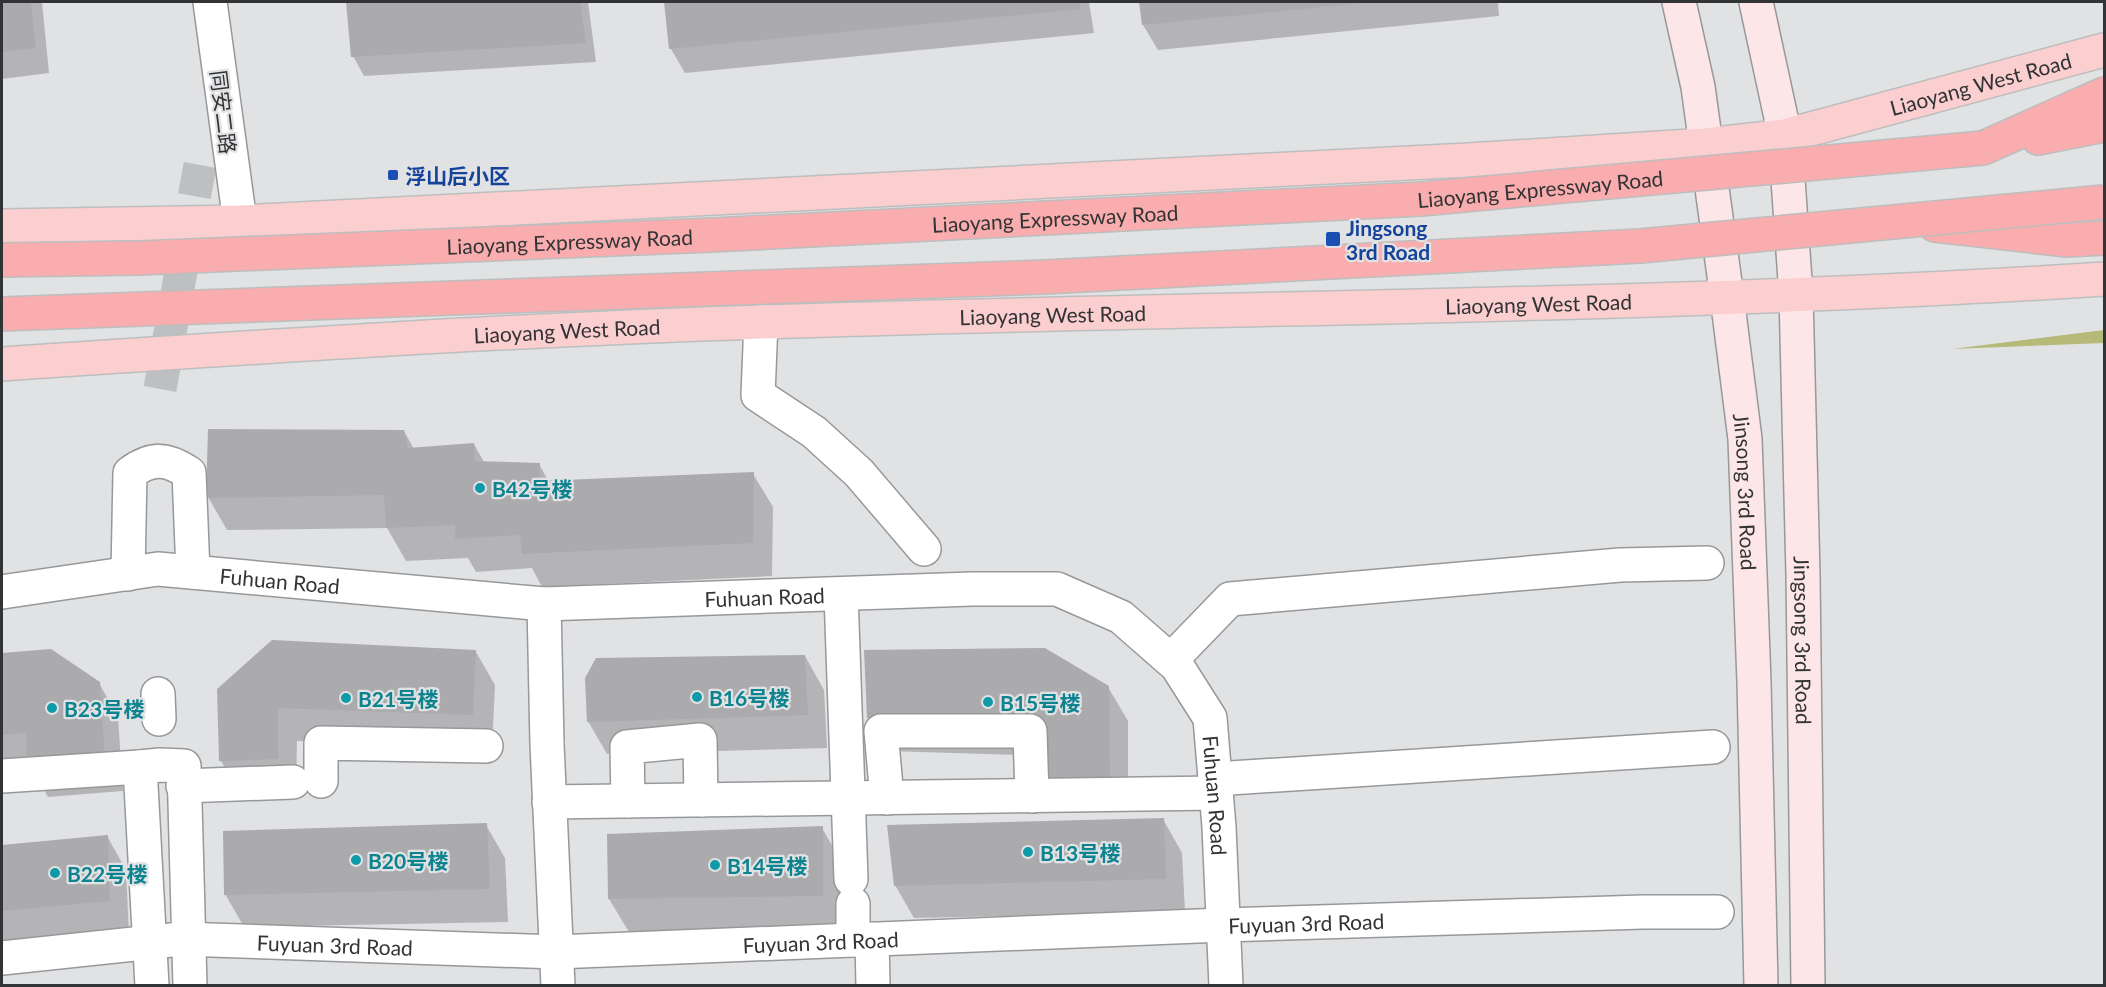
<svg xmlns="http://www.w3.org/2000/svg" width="2106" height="987" font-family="Lato,'Noto Sans SC',sans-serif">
<rect width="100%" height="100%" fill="#e1e2e4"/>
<polygon fill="#b5ba78" points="2104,330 2104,343 1952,349"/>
<g fill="#0003">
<polygon points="2,2 42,2 49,73 2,79"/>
<polygon points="347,2 588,2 596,62 364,76 353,56"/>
<polygon points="666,2 1089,2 1094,33 685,73 671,49"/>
<polygon points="1141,2 1498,2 1499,16 1158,50 1143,25"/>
<polygon points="404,431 414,449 474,444 484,462 539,464 549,482 753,474 773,507 772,576 542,587 532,568 476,572 468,558 406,561 387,528 227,530 208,497"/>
<polygon points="50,651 99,683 118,717 123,791 48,797 31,767 2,770 2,654"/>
<polygon points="476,652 495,685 492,747 297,741 296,792 240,794 221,761 218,689"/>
<polygon points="805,656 824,690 827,748 607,754 588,721"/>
<polygon points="1108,687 1128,721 1128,810 1067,812 1048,779 1048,756 888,751 869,718"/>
<polygon points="1163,819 1182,853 1185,912 914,918 895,885"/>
<polygon points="486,825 505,858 508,922 244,927 225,894"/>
<polygon points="822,828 841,861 841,929 629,932 609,899"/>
<polygon points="107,836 126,870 129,934 2,945 2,847"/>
</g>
<g fill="#abaaac">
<polygon points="2,2 31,2 36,48 2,52"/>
<polygon points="346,2 580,2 586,43 351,57"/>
<polygon points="664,2 1079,2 1080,9 669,49"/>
<polygon points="1139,2 1363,2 1363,3 1142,25"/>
<polygon points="208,429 404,430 408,448 474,443 475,461 540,463 540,481 754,472 753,543 522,554 520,535 455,539 455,525 386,528 384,495 206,498"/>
<polygon points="272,640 476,650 473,715 278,708 278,759 219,761 217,689"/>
<polygon points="1045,648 1109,686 1110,777 1047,780 1046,724 867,718 864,650"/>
<polygon points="51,649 100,682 105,758 27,764 26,733 2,735 2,653"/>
<polygon points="805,655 808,715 587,722 585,678 596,658"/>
<polygon points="1164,818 1166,879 894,886 887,825"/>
<polygon points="487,823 490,889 224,895 223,831"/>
<polygon points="823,826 823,896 608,899 607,834"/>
<polygon points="108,835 110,901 2,911 2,845"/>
</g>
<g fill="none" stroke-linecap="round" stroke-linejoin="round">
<polyline stroke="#bebfc1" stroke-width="33" stroke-dasharray="33 16" stroke-linecap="butt" points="160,389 200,165"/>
<defs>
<g id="street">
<polyline points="210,2 240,222"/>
<polyline points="761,322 758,395 814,432 859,473 924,549"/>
<path d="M128 574 130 473C152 457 167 458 189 473L193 572"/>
<path id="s1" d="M2 592 158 569 544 604 972 589H1057L1121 617 1177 666 1210 718 1219 827 1226 986"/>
<polyline points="841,594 851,879"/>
<polyline points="544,604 547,744 558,986"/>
<polyline points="1171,660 1230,599 1620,565 1707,563"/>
<polyline points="158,694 159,719"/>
<polyline points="2,776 140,767"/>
<polyline points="1215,779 1713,747"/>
<polyline points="321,781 321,743 486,746"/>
<polyline points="183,786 293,782"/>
<polyline points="887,798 881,731 1030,731 1032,796"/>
<polyline points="628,801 627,747 700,740 701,800"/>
<polyline points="549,802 1216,793"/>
<polyline points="853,904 853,940"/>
<polyline points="872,939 873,986"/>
<path id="s2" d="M2 958 181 939 556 952 1223 925 1643 912H1717"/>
<polyline points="152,986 140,767 160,765 184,766 190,986"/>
</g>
<g id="secondary">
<path id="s3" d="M1679 2 1698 87 1727 297 1745 439 1754 682 1761 986"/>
<path id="s4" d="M1756 2 1785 136 1796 295 1803 575 1808 986"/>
</g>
<g id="primary">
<path id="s5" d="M2 226 240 222 1468 160 1706 145 1785 136 2104 50"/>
<path id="s6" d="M2 364C255 347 508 330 762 322 1209 307 1657 308 2104 279"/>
</g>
<g id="highway">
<polyline points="2038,138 2104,125"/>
<polyline points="1983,148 2104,94"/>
<polyline points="1935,225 2067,240 2104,238"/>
</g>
</defs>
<use href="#street" stroke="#97989a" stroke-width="36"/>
<use href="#secondary" stroke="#97989a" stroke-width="36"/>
<use href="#primary" stroke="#bdbebe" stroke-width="36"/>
<use href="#highway" stroke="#bdbebe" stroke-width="36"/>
<use href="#street" stroke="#fff" stroke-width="33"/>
<use href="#secondary" stroke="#fde6e7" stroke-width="33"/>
<use href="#primary" stroke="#fbcecf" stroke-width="33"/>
<use href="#highway" stroke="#f9adaf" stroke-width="33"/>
<defs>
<g id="highway-bridge">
<path id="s7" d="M2 260 140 258 712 235 1421 199 1983 148"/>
<polyline points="2,314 1045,277 1640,246 2104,202"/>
</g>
</defs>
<use href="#highway-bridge" stroke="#bdbebe" stroke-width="36" stroke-linecap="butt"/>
<use href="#highway-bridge" stroke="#f9adaf" stroke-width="33"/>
</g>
<g fill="#1a4fb4" stroke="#e1e2e4" stroke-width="2">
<rect x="387" y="169" width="12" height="12" rx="3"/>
<rect x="1325" y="231" width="16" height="16" rx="3"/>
</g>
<g fill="#0f9aa8" stroke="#e1e2e4" stroke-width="2">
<circle cx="480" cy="488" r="6"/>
<circle cx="697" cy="697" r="6"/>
<circle cx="346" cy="698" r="6"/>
<circle cx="988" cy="702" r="6"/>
<circle cx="52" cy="708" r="6"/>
<circle cx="1028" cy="852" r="6"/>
<circle cx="356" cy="860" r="6"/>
<circle cx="715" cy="865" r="6"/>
<circle cx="55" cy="873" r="6"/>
</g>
<g text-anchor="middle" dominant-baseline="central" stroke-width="4.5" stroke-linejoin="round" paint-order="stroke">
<g font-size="21" fill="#323334" stroke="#e1e2e4">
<text stroke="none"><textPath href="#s5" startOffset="1988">Liaoyang West Road</textPath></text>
<text transform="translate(224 112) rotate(83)">同安二路</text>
<text stroke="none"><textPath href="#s7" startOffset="1540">Liaoyang Expressway Road</textPath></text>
<text stroke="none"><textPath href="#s7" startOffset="1054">Liaoyang Expressway Road</textPath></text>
<text stroke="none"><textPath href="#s7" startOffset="568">Liaoyang Expressway Road</textPath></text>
<text stroke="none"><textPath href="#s6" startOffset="1538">Liaoyang West Road</textPath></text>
<text stroke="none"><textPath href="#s6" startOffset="1052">Liaoyang West Road</textPath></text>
<text stroke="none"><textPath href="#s6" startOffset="566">Liaoyang West Road</textPath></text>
<text stroke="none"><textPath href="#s3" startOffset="495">Jinsong 3rd Road</textPath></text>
<text stroke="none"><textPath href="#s1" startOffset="280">Fuhuan Road</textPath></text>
<text stroke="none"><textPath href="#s1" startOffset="766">Fuhuan Road</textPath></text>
<text stroke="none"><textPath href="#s4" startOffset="642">Jingsong 3rd Road</textPath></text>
<text stroke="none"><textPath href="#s1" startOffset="1342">Fuhuan Road</textPath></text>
<text stroke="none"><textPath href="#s2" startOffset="1306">Fuyuan 3rd Road</textPath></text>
<text stroke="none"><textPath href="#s2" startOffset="820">Fuyuan 3rd Road</textPath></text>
<text stroke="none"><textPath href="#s2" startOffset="334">Fuyuan 3rd Road</textPath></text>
</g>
<g font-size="21" font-weight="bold" fill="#164399" stroke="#e1e2e4" text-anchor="start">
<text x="405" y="175">浮山后小区</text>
<text x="1346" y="227">Jingsong<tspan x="1346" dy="24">3rd Road</tspan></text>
</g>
<g font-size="21" font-weight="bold" fill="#0d838f" stroke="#e1e2e4" text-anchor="start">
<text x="492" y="488">B42号楼</text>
<text x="709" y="697">B16号楼</text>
<text x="358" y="698">B21号楼</text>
<text x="1000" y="702">B15号楼</text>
<text x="64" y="708">B23号楼</text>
<text x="1040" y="852">B13号楼</text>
<text x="368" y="860">B20号楼</text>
<text x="727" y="865">B14号楼</text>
<text x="67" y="873">B22号楼</text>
</g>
</g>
<rect width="2106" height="987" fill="none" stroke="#323334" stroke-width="6"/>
</svg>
